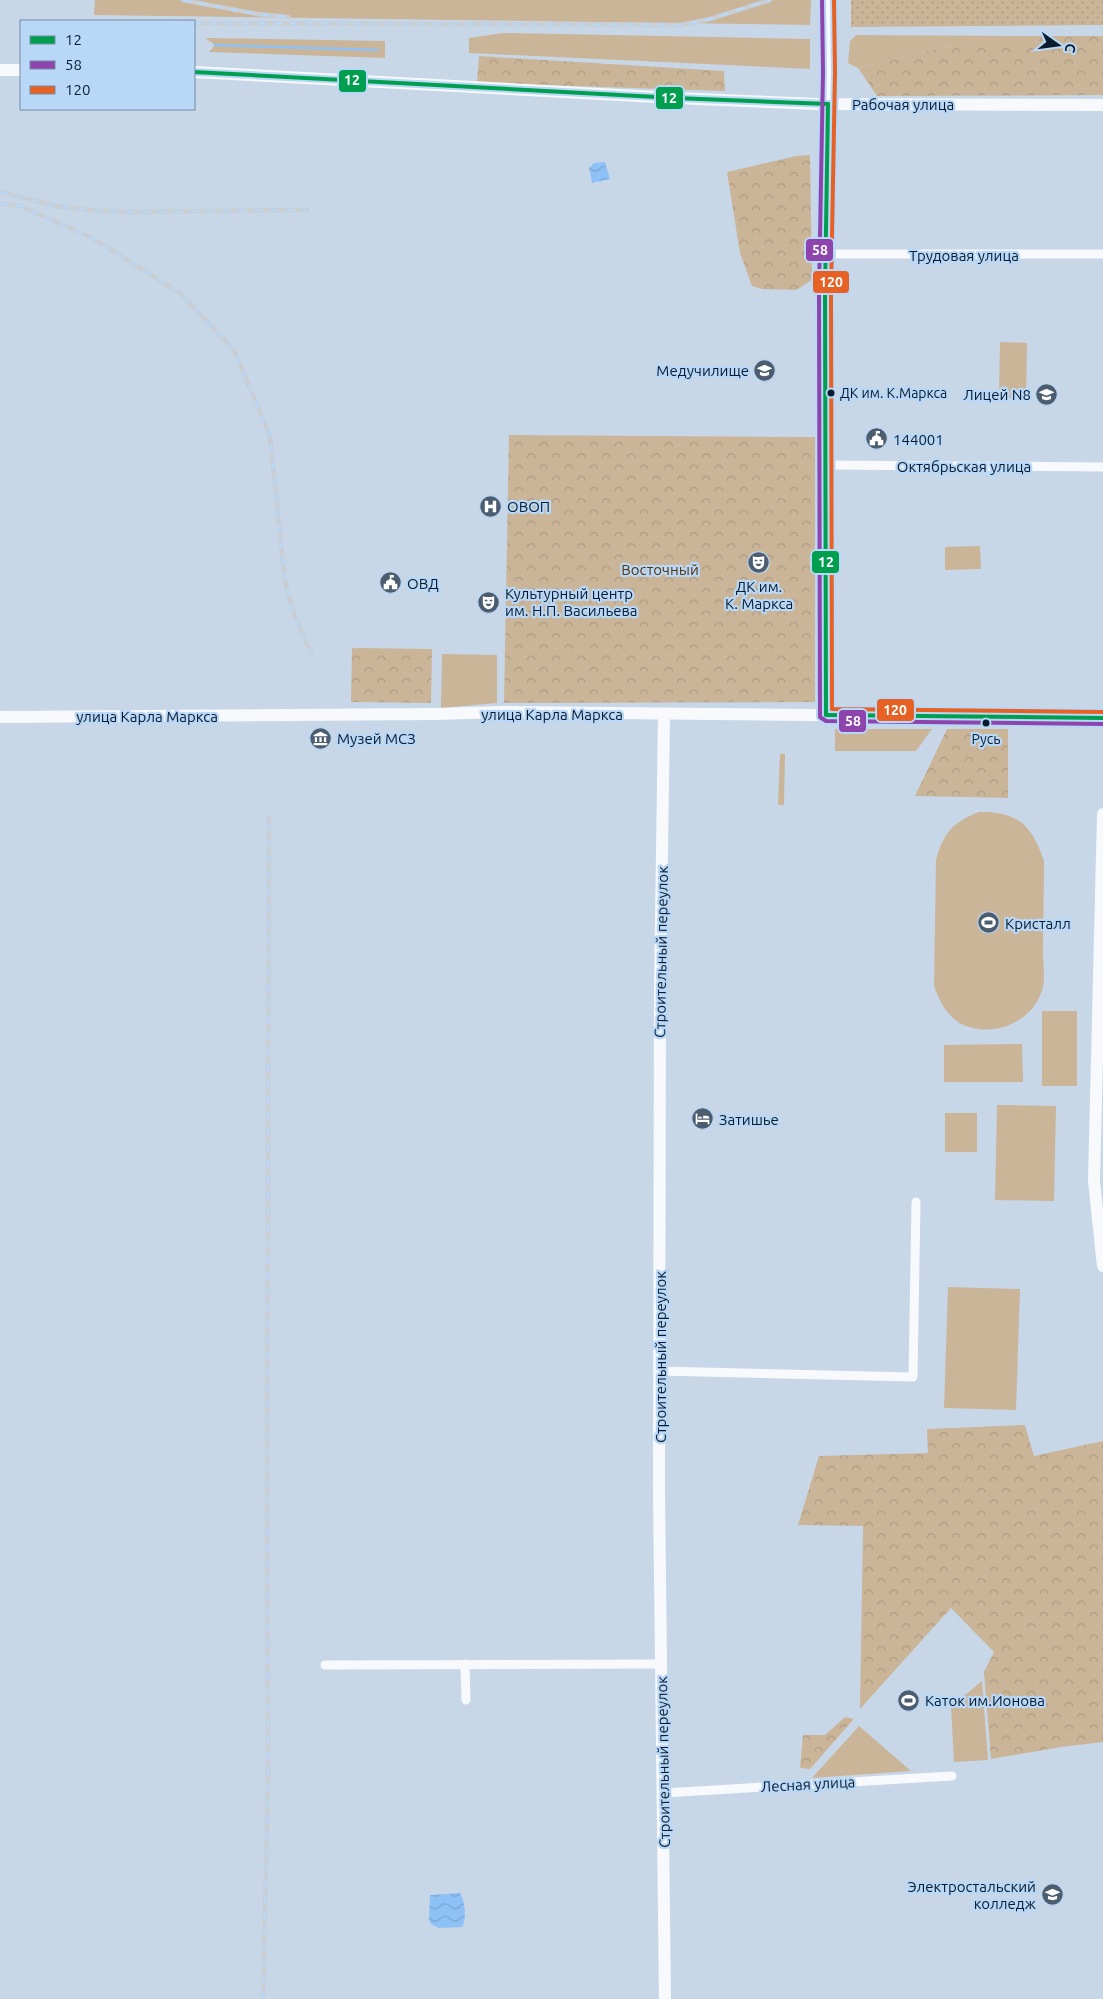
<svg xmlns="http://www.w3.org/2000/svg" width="1103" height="1999" font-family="Ubuntu,sans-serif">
<defs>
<pattern id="forest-crowns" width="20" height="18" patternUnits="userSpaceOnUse" patternTransform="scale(1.25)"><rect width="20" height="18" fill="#cbb598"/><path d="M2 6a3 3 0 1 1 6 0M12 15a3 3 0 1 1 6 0" fill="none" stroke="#ad9b83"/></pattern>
<pattern id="garden-dots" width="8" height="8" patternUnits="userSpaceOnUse" patternTransform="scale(1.25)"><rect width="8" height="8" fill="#cbb598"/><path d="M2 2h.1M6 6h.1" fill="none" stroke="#ad9b83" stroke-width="1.8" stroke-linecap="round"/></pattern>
<pattern id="water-waves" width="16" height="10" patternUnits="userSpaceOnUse" patternTransform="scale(1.25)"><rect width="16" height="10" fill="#8ec2f7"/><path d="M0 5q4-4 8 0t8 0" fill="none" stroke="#79a6d4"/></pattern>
</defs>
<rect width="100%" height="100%" fill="#c7d7e8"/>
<g fill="#cbb598">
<polygon points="95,0 811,0 810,25 94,15"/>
<polygon points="503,33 810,39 810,69 469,53 469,38"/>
<polygon points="856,35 1037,36 1036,45 952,45 858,68 848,63 850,41"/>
<polygon points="205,38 385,41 385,58 209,52 215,45"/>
<polygon points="1000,342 1027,343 1026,398 999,398"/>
<polygon points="980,546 981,569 945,570 945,547"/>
<polygon points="442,654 497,655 497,703 441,708"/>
<polygon points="835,729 932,729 916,751 835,751"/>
<polygon points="780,754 785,754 784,805 778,805"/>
<path d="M979 812C1017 811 1032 825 1044 861 1044 891 1043 922 1043 953 1043 963 1045 977 1043 987 1036 1016 1006 1033 978 1029 953 1026 942 1008 934 986L936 860C944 832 952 823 979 812Z"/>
<rect x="1042" y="1011" width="35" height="75"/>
<polygon points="1022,1044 1023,1082 944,1082 944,1045"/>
<polygon points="997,1105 1056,1106 1054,1201 995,1200"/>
<rect x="945" y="1113" width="32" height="39"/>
<polygon points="948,1287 1020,1289 1016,1410 944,1408"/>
<polygon points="982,1681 988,1760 954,1762 951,1707"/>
<polygon points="859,1726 911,1771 812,1778"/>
</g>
<g fill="url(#forest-crowns)">
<polygon points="1037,36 1103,36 1103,95 877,96 858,68 952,45 1036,45"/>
<polygon points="479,56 724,71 725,91 477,83"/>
<polygon points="810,155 812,280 796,290 762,289 752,286 740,253 727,172 796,156"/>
<polygon points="509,435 815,437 815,702 504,703"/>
<polygon points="352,648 432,649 431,703 351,702"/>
<polygon points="947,729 1008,729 1008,798 915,796"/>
<polygon points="1025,1425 1034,1456 1103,1441 1103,1742 1061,1747 991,1759 984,1672 994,1652 951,1608 860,1709 863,1526 798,1525 819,1456 928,1453 927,1429"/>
<polygon points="845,1717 854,1719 810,1769 800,1768 803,1735 825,1735"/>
</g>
<polygon fill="url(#garden-dots)" points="851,0 1103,0 1103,25 851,27"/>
<g fill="url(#water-waves)">
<polygon points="605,162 610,179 592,183 589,168 594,163"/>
<path d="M460 1893C465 1901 467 1919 462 1927L439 1928 431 1924 429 1919 430 1895Z"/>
</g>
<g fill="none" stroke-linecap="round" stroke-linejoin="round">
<polyline stroke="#8ec2f7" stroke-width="2.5" points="215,45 378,50"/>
<g stroke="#f7f9fc" stroke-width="9">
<polyline points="825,254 1103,254"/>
<polyline points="825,465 1103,467"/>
<polyline points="659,1371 913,1377 916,1202"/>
<polyline points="465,1664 466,1700"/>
<polyline points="325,1665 662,1664"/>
<polyline points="664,1793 952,1776"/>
</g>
<g stroke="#f7f9fc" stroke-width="12">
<polyline points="0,70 21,70"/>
<polyline points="194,72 675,98 818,104 1103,105"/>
<polyline points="664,714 660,990 659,1492 665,1999"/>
<polyline points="826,715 825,292 829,72 828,0"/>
<polyline points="0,717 435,714 504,712 1103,718"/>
<polyline points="1103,814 1094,1181 1103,1266"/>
</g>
<defs>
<g id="rail">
<polyline points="183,0 257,14 288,17"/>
<polyline points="194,23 681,25 710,19 770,0"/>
<polyline points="0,192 55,206 87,210 126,212 307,210"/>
<polyline points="0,204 21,206 92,238 180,293 234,350 270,436 285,583 295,616 311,654"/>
<polyline points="263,1999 268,1781 267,1478 269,817"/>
</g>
</defs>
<use href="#rail" stroke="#c8ced4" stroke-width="4.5"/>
<use href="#rail" stroke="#b9d7f6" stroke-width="2.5" stroke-dasharray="8" stroke-linecap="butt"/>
<defs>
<g id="bus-1">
<polyline points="194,72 675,98 828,104"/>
<polyline points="826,715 825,292 828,104"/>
<polyline points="826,715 1103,718"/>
</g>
<polyline id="bus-2" points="822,0 823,72 819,292 820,717 826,721 1103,724"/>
<polyline id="bus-3" points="834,0 835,72 831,292 832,709 1103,712"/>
</defs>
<use href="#bus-1" stroke="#b9d7f6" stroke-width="8"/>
<use href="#bus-2" stroke="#b9d7f6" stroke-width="8"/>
<use href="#bus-3" stroke="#b9d7f6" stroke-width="8"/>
<use href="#bus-1" stroke="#009f4f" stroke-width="4"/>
<use href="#bus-2" stroke="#8e44ad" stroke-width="4"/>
<use href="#bus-3" stroke="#e66123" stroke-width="4"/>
</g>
<defs>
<symbol id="university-disc" viewBox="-11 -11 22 22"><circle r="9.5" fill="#4c5d70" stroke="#b9d7f6"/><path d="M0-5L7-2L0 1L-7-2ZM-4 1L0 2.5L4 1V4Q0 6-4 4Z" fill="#fff"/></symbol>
<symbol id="school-disc" viewBox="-11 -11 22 22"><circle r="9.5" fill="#4c5d70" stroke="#b9d7f6"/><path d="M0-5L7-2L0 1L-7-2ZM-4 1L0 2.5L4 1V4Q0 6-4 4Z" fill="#fff"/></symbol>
<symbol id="civic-disc" viewBox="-11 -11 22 22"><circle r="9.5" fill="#4c5d70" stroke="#b9d7f6"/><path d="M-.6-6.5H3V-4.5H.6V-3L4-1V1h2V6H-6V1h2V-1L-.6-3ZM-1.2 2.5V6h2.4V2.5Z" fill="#fff"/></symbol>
<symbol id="hospital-disc" viewBox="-11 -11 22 22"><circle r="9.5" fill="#4c5d70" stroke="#b9d7f6"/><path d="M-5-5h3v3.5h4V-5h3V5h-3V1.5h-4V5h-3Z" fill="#fff"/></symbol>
<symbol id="theatre-disc" viewBox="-11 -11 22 22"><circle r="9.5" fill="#4c5d70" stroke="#b9d7f6"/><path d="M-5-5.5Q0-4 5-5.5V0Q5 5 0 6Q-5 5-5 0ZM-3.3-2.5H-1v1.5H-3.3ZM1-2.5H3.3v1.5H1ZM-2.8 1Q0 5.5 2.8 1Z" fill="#fff"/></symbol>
<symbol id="museum-disc" viewBox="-11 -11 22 22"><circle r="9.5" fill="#4c5d70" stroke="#b9d7f6"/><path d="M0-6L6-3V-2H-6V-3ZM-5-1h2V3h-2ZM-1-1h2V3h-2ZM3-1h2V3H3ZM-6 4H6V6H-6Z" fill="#fff"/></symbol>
<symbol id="stadium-disc" viewBox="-11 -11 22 22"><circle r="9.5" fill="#4c5d70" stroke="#b9d7f6"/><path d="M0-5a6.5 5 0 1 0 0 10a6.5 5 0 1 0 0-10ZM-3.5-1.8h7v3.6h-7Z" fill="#fff"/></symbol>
<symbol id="hotel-disc" viewBox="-11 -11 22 22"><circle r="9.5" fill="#4c5d70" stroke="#b9d7f6"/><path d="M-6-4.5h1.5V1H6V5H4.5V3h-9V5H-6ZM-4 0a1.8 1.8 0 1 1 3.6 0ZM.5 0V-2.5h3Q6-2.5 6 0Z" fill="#fff"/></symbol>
</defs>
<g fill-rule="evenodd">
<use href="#university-disc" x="752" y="358" width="25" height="25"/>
<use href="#school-disc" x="1034" y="382" width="25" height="25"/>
<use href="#civic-disc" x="864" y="426" width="25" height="25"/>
<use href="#hospital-disc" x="478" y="494" width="25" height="25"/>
<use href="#theatre-disc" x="746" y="550" width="25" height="25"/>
<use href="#civic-disc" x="378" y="570" width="25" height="25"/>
<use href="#theatre-disc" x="476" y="590" width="25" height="25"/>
<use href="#museum-disc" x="308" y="726" width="25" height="25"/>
<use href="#stadium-disc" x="976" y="910" width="25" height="25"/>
<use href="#hotel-disc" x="690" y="1106" width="25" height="25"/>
<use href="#stadium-disc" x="896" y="1688" width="25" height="25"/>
<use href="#university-disc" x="1040" y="1882" width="25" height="25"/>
</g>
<g fill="#091c2f" stroke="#b9d7f6" stroke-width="2">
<circle cx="831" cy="393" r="4.5"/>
<circle cx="986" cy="723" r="4.5"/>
</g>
<g text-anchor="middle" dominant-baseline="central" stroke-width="4.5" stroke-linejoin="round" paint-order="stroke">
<g font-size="14" fill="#091c2f" stroke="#b9d7f6" text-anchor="start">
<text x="840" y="393">ДК им. К.Маркса</text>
<text x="986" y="739" text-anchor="middle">Русь</text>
</g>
<g font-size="15" fill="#091c2f" stroke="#b9d7f6">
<text x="903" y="104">Рабочая улица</text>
<text x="964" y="255">Трудовая улица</text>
<text x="964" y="466">Октябрьская улица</text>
<text x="552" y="714">улица Карла Маркса</text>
<text x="147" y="716">улица Карла Маркса</text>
<text transform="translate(661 952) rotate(-89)">Строительный переулок</text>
<text transform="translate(660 1357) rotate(-90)">Строительный переулок</text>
<text transform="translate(663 1762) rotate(-91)">Строительный переулок</text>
<text transform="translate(808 1784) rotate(-3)">Лесная улица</text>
</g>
<g font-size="15" fill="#091c2f" stroke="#b9d7f6" text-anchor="start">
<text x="749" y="370" text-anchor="end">Медучилище</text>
<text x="1031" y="394" text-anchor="end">Лицей N8</text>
<text x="893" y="439">144001</text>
<text x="507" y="506">ОВОП</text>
<text x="407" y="583">ОВД</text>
<text x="759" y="586" text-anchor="middle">ДК им.<tspan x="759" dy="17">К. Маркса</tspan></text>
<text x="505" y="593">Культурный центр<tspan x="505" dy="17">им. Н.П. Васильева</tspan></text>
<text x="337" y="738">Музей МСЗ</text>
<text x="1005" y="923">Кристалл</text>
<text x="719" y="1119">Затишье</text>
<text x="925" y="1700">Каток им.Ионова</text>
<text x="1036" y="1886" text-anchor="end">Электростальский<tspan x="1036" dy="17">колледж</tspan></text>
</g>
<g font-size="15" fill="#553507" stroke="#b9d7f6">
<text x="660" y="569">Восточный</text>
</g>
</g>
<g stroke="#b9d7f6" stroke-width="2">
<rect x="338" y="69" width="29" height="24" rx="5" fill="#009f4f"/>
<rect x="655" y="86" width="29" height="24" rx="5" fill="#009f4f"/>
<rect x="805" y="238" width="29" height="24" rx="5" fill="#8e44ad"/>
<rect x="812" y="270" width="38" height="24" rx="5" fill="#e66123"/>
<rect x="811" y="550" width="29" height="24" rx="5" fill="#009f4f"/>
<rect x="876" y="698" width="39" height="24" rx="5" fill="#e66123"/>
<rect x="838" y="709" width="29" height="24" rx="5" fill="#8e44ad"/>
</g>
<g font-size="14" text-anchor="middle" font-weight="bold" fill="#fff">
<text x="352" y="85">12</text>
<text x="669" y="103">12</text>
<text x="820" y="255">58</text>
<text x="831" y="287">120</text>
<text x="826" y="567">12</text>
<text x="895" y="715">120</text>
<text x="853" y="726">58</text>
</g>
<rect x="20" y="20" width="175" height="90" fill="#b9d7f6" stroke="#738ca6"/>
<rect x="30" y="36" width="25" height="8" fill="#009f4f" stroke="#738ca6"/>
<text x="65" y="45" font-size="15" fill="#091c2f">12</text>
<rect x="30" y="61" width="25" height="8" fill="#8e44ad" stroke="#738ca6"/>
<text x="65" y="70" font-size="15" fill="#091c2f">58</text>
<rect x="30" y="86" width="25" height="8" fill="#e66123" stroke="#738ca6"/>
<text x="65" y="95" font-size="15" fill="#091c2f">120</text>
<g transform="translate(1058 45) rotate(104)" stroke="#b9d7f6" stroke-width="4" paint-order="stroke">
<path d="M0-4L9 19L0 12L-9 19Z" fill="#091c2f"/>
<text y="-8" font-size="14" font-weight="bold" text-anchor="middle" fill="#091c2f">С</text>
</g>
</svg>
